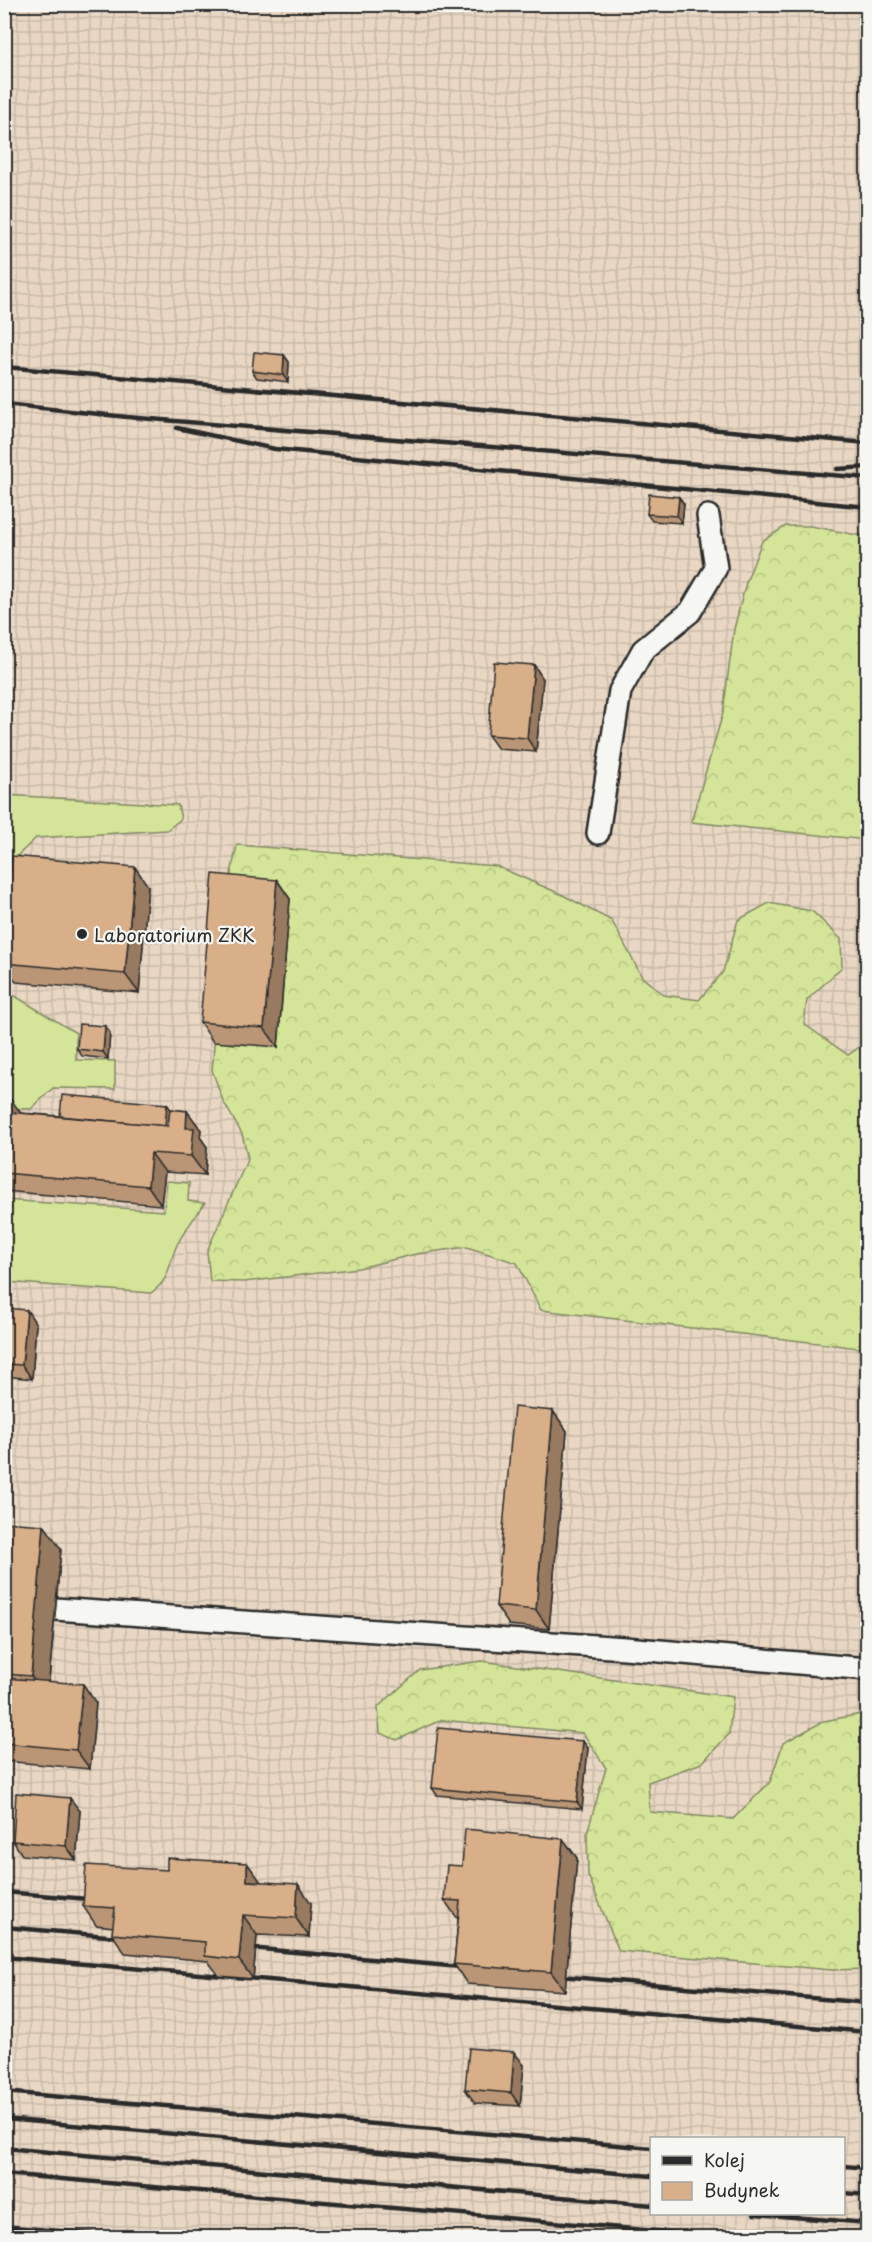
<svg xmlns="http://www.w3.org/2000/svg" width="872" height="2242" font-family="'Playpen Sans',sans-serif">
<defs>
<pattern id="industrial-grid" width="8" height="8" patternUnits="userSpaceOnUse" patternTransform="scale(1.5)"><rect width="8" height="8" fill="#e9d7c4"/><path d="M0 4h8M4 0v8" fill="none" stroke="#c8b9a9"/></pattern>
<pattern id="forest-crowns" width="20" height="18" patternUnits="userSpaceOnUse" patternTransform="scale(1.5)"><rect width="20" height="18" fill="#d4e498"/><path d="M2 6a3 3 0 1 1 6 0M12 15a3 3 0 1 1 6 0" fill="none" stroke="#b6c483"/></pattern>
</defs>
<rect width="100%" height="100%" fill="#f0e8dd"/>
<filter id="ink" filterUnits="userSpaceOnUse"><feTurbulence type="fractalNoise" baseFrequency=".0167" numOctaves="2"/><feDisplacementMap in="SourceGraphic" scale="12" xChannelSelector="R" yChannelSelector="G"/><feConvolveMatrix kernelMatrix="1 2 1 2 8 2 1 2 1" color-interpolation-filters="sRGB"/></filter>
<g filter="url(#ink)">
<path fill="url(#industrial-grid)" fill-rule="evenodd" d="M5 5H867V2237L5 2238ZM652 2138H844V2214H652Z"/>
<g fill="#d4e498" stroke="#808862" stroke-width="1.5">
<polygon points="4,795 178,805 181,819 167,830 36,838 12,861 5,990 76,1033 76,1060 115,1061 115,1089 53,1088 31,1109 5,1108"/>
<path d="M167 1181 189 1183 188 1201 205 1203C196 1216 185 1229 178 1243 167 1264 173 1277 151 1293L5 1282V1200L164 1211Z"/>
</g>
<g fill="url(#forest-crowns)" stroke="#808862" stroke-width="1.5">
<polygon points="786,526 811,526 867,537 867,840 691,822 723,713 734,629 746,583 762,541"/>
<polygon points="237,845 496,866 563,895 612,921 642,977 664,995 699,1000 723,972 738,920 769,903 812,911 841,939 842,967 807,1000 804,1024 848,1055 867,1042 867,1349 541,1310 517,1263 467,1247 416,1254 359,1268 244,1282 210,1281 207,1251 248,1158 242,1134 223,1101 212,1070 227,893"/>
<polygon points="482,1661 733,1697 729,1734 702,1763 648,1782 650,1812 733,1819 770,1782 783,1743 824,1721 867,1713 867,1969 832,1970 619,1951 588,1875 587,1833 606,1768 583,1733 441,1720 397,1740 380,1733 378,1707 420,1670"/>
</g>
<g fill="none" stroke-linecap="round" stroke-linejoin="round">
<defs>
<g id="lane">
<polyline points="598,833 620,691 643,650 690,612 716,568 708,516"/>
<polyline points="55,1609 625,1648 868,1669"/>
</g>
</defs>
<use href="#lane" stroke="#2b2b2b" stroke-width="26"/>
<use href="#lane" stroke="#f6f6f2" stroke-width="21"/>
<g stroke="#2b2b2b" stroke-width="4.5">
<polyline points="4,367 868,443"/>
<polyline points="4,404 127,417 868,478"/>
<polyline points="177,428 275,449 868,507"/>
<polyline points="837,469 868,467"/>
<polyline points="4,1892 100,1900"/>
<polyline points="4,1927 130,1938"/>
<polyline points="238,1947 471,1968"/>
<polyline points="4,1957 868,2032"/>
<polyline points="548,1975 868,2003"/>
<polyline points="4,2092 652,2148"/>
<polyline points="4,2119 652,2176"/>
<polyline points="4,2148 652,2205"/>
<polyline points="844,2166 868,2168"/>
<polyline points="4,2174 737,2238"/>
<polyline points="844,2193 868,2195"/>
<polyline points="754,2214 868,2223"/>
<polyline points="4,2226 135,2238"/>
</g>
</g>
<g fill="#ba9676" stroke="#2b2b2b" stroke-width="1.5">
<polygon points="284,355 289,362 288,382 257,378 252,371"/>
<polygon points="679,497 684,504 682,523 652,521 647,514"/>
<polygon points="534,665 543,679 536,752 498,749 488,735"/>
<polygon points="277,880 290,899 278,1047 213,1042 200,1022"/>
<polygon points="148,886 139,993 16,982 4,965 4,945"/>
<polygon points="105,1026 110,1033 108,1059 82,1056 77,1049"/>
<polygon points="4,1097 9,1097 20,1113 60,1116 167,1104 170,1109 187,1111 201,1130 200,1137 207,1147 205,1175 165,1172 161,1205 4,1191"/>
<polygon points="4,1308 36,1324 32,1379 4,1376"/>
<polygon points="553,1411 567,1431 549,1629 509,1625 496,1606"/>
<polygon points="4,1522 61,1549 49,1681 96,1703 90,1769 4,1761"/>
<polygon points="588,1748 582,1809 437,1795 432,1788"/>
<polygon points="80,1811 76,1860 22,1855 13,1841"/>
<polygon points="563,1839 577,1858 565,1991 467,1984 454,1964 458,1919 444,1900 462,1866"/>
<polygon points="247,1863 260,1882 311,1903 309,1937 257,1935 253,1979 219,1976 208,1961 125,1953 112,1934 113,1927 96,1925 83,1906"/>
<polygon points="524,2065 520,2106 475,2103 465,2089"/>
</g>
<g fill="#977a60" stroke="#2b2b2b" stroke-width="1.5">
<polygon points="284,355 289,362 288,382 283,375"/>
<polygon points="679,497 684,504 682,523 677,516"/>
<polygon points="534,665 543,679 536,752 527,738"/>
<polygon points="135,867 148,886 139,993 125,974"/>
<polygon points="277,880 290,899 278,1047 264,1028"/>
<polygon points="105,1026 110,1033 108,1059 103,1052"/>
<polygon points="9,1097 23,1116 8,1112"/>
<polygon points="167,1104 176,1117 164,1131"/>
<polygon points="187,1111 201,1130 200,1137 207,1147 205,1175 191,1156 186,1128"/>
<polygon points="151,1153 165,1172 161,1205 148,1186"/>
<polygon points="27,1310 36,1324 32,1379 22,1365"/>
<polygon points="553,1411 567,1431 549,1629 536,1610"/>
<polygon points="44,1525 61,1549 47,1700 31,1676"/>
<polygon points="83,1684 96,1703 90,1769 76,1750"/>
<polygon points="583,1741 588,1748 582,1809 577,1802"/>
<polygon points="70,1798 80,1811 76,1860 66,1846"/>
<polygon points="563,1839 577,1858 565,1991 551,1972"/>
<polygon points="247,1863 261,1882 247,1881"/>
<polygon points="298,1884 311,1903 309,1937 296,1918"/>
<polygon points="243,1915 257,1935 253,1979 239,1960"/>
<polygon points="514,2052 524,2065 520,2106 511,2093"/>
</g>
<g fill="#d8af89" stroke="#2b2b2b" stroke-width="1.5">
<polygon points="254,352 284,355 283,375 252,371"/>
<polygon points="649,494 679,497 677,516 647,514"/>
<polygon points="494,662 534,665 527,738 488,735"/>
<polygon points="12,856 135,867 125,974 4,963 4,945"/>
<polygon points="213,874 277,880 264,1028 200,1022"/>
<polygon points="79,1024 105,1026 103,1052 77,1049"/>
<polygon points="62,1095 167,1104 165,1126 60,1116"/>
<polygon points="4,1097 9,1097 8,1112 168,1126 170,1109 187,1111 186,1128 194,1128 191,1156 151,1153 148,1186 4,1173"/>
<polygon points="4,1308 27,1310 22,1365 4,1364"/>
<polygon points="514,1407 553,1411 536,1610 496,1606"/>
<polygon points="4,1522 44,1525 31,1676 4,1674"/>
<polygon points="4,1678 83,1684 76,1750 4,1743"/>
<polygon points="438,1728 583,1741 577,1802 432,1788"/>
<polygon points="16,1793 70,1798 66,1846 13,1841"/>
<polygon points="465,1829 563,1839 551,1972 454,1964 460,1901 444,1900 447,1865 462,1866"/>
<polygon points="167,1858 247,1863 247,1881 298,1884 296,1918 243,1915 239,1960 205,1956 205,1942 112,1934 115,1908 83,1906 86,1865 167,1870"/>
<polygon points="469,2048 514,2052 511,2093 465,2089"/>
</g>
</g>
<circle fill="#2b2b2b" stroke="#f6f6f2" stroke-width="2" cx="82" cy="934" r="6"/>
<g text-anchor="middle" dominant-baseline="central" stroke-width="4.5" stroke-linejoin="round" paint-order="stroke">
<g font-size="18" fill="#2b2b2b" stroke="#f6f6f2" text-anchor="start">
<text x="94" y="934">Laboratorium ZKK</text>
</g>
</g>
<rect width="872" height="2242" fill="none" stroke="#f6f6f2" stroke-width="24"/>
<rect x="12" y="12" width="848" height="2218" fill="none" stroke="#2b2b2b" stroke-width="2" filter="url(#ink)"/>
<rect x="650" y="2137" width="195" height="78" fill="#f6f6f2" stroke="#a5a5a2" stroke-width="1.5"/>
<rect x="662" y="2156" width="30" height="9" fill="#2b2b2b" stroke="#a5a5a2" stroke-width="1.5"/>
<text x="704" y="2167" font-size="18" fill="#2b2b2b">Kolej</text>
<rect x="662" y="2182" width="30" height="18" fill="#d8af89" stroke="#a5a5a2" stroke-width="1.5"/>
<text x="704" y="2197" font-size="18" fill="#2b2b2b">Budynek</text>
</svg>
